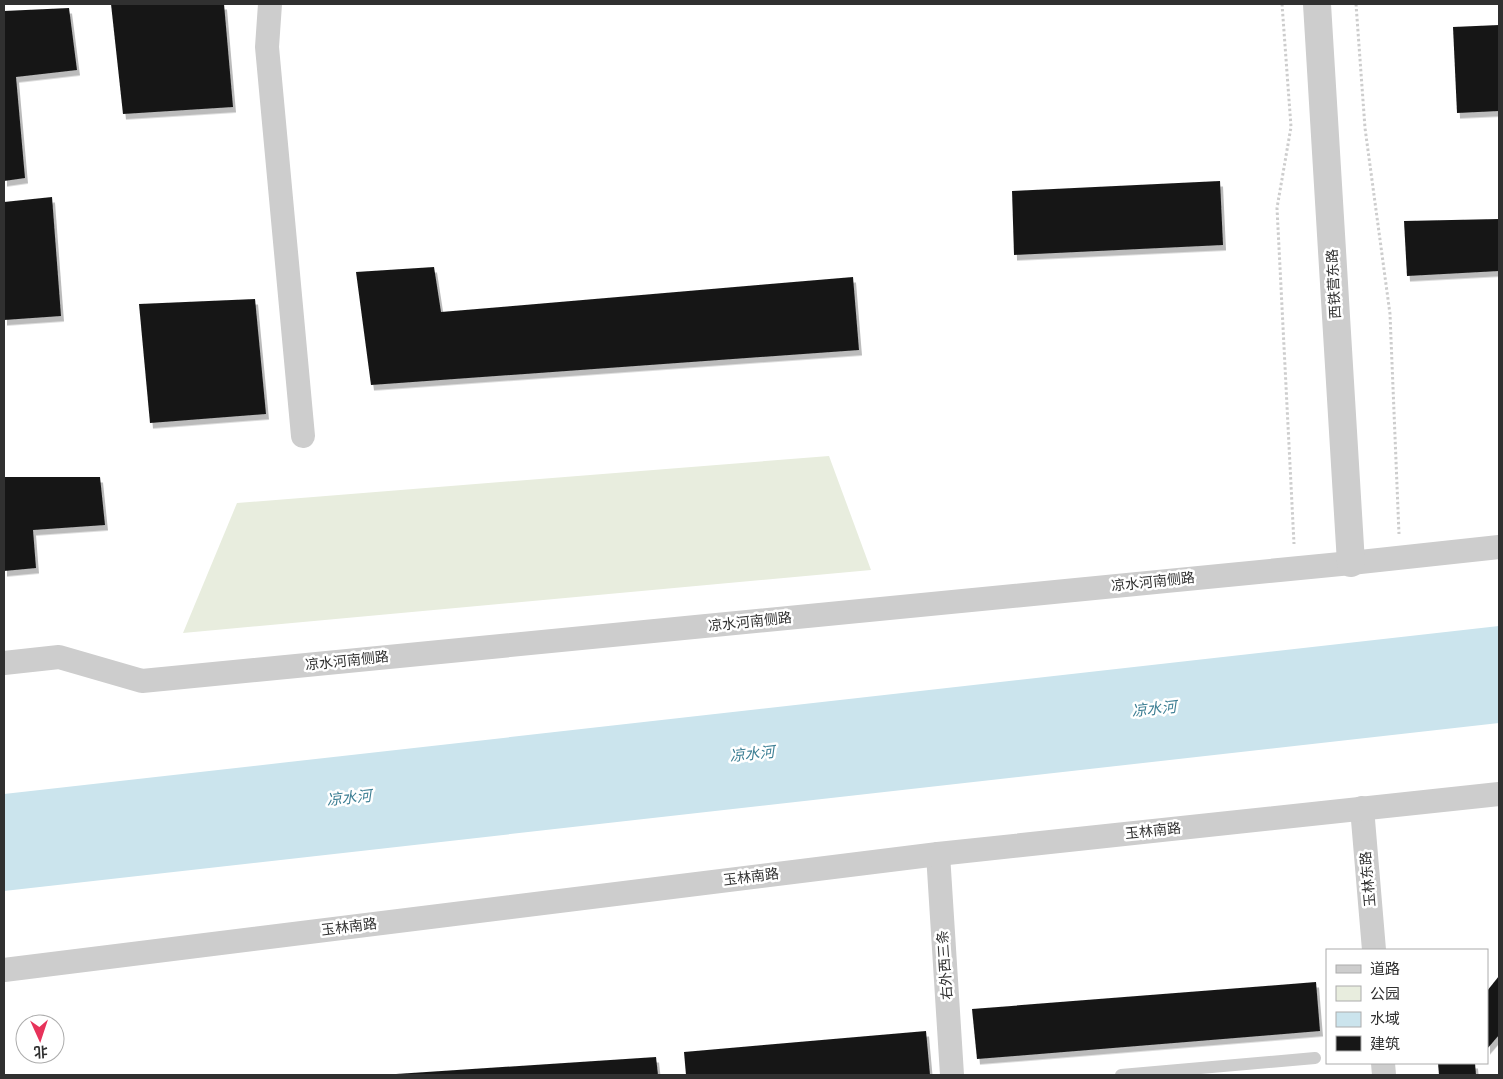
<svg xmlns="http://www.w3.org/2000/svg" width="1503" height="1079" font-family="'Varela Round','Noto Sans SC',sans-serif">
<defs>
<filter id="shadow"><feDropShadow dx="3" dy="5.5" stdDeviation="0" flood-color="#0004"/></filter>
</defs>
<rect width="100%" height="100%" fill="#fff"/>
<polygon fill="#e8edde" points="829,456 871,570 183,633 237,503"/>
<polygon fill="#cbe4ed" points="1499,626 1499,723 4,891 4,794"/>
<g fill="#171717" filter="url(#shadow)">
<polygon points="111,4 224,4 233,107 123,114"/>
<polygon points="69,8 77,70 16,77 25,178 4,181 4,11"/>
<polygon points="1499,25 1499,111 1457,113 1453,27"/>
<polygon points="1220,181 1223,245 1014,255 1012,191"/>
<polygon points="52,197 61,316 4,320 4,202"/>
<polygon points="1499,219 1499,271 1407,276 1404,221"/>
<polygon points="434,267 441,312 853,277 859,350 371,385 356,272"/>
<polygon points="255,299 266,414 150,423 139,304"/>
<polygon points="4,477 100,477 105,525 33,530 36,568 4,571"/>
<polygon points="1499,976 1499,1035 1487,1049 1487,991"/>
<polygon points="1316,982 1320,1031 977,1059 972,1009"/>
<polygon points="926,1031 930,1075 686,1075 684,1052"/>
<polygon points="656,1057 658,1075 396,1075 396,1074"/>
<polygon points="1438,1063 1475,1063 1476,1075 1439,1075"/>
</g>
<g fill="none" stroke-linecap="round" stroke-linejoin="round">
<g stroke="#cdcdcd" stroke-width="3" stroke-dasharray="2.5 2.5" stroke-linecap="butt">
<polyline points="1282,4 1291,127 1277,208 1294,544"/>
<polyline points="1356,4 1365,128 1390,314 1399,534"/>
</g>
<polyline stroke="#cdcdcd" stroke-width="12" points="1121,1075 1315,1058"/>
<g stroke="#cdcdcd" stroke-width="24">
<polyline points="270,4 267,47 303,436"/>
<polyline points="4,663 59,657 142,681 1351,563 1499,547"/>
<polyline points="1362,808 1374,950"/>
<polyline points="938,854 952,1075"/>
<polyline points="4,970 938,854 1499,794"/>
<polyline points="1383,1063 1384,1075"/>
</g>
<polyline stroke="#cdcdcd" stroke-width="28" points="1317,4 1351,563"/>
</g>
<g text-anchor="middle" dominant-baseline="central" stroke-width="5" stroke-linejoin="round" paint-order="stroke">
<g font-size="14" fill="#303030" stroke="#fff">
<text transform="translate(1334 284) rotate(-93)">西铁营东路</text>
<text transform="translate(1153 582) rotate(-6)">凉水河南侧路</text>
<text transform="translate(750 622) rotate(-6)">凉水河南侧路</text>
<text transform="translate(347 661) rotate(-6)">凉水河南侧路</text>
<text transform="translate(1153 831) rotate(-6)">玉林南路</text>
<text transform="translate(751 877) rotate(-7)">玉林南路</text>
<text transform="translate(1368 879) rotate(-95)">玉林东路</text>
<text transform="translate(349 927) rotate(-7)">玉林南路</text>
<text transform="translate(945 965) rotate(-94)">右外西三条</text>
</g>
<g font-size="15" font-style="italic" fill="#3d7f94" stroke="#fff">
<text transform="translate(1154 709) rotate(-6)">凉水河</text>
<text transform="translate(752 754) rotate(-6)">凉水河</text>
<text transform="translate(349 798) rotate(-6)">凉水河</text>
</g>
</g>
<rect width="1503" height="1079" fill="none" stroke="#303030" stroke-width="10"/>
<rect x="1326" y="949" width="162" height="115" fill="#ffffff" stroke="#acacac"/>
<rect x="1336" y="965" width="25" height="8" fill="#cdcdcd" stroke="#acacac"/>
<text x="1370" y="974" font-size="15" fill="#303030">道路</text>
<rect x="1336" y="986" width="25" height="15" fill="#e8edde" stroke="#acacac"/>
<text x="1370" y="999" font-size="15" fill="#303030">公园</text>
<rect x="1336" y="1012" width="25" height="15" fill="#cbe4ed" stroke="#acacac"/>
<text x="1370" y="1024" font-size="15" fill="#303030">水域</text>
<rect x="1336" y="1036" width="25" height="15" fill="#171717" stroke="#acacac"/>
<text x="1370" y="1049" font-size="15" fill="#303030">建筑</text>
<g transform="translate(40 1039) rotate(177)"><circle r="24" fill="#ffffff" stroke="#acacac"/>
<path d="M0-4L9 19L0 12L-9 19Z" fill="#e7325a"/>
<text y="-8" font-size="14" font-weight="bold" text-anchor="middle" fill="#303030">北</text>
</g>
</svg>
